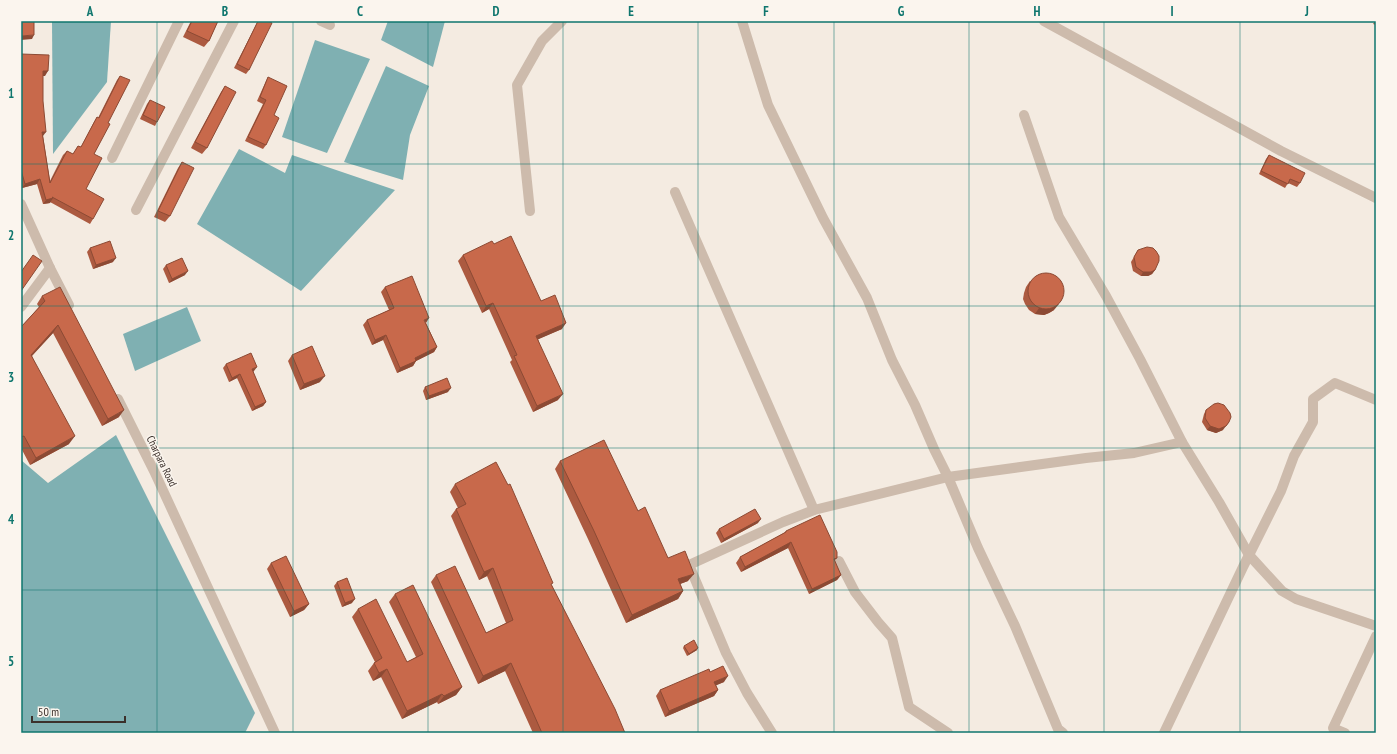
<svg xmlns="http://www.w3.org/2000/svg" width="1397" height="754" font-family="'PT Sans Narrow',sans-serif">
<rect width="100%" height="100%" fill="#f4ebe1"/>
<g fill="#7fb0b2">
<polygon points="52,21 111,21 107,82 53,154"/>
<polygon points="388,21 445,21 433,67 381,40"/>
<polygon points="315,40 370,59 327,153 282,137"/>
<polygon points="386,66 429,86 410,135 403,180 344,162"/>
<polygon points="239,149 285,173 292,155 395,190 301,291 197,224"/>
<polygon points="187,307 201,341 135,371 123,334"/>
<polygon points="116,435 255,713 245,733 21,733 21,460 48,483"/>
</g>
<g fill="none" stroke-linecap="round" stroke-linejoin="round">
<g stroke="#cdbbac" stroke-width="10">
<polyline points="321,21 330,25"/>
<polyline points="742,21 768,105 823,218 867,298 892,360 915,405 934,449 948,477 978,548 1015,626 1058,729 1063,733"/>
<polyline points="1044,21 1281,151 1376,198"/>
<polyline points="1024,115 1059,217 1106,296 1140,359 1182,442 1219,502 1249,555 1282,591 1296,599 1376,626"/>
<polyline points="112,158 179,21"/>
<polyline points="675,192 814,510"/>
<polyline points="21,204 50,268 69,305"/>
<polyline points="136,210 234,21"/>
<polyline points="530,211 517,85 542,41 562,21"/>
<polyline points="21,307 50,268"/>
<polyline points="118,399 154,471 275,733"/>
<polyline points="839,561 855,592 878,622 892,638 909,707 948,733"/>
<polyline points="772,733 747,693 726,653 689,565 783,522 814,510 948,477 1086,458 1134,453 1182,442"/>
<polyline points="1164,733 1243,567 1281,491 1294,456 1313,422 1313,399 1335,383 1376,400"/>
<polyline points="1345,733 1333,728 1376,636"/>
</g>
</g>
<g fill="#ac5a40">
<polygon points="191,21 218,21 209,41 204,47 183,37"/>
<polygon points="258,21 268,21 249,70 246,74 234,68"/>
<polygon points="1375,21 1376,21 1376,25 1373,24"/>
<polygon points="21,54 45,76 43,76 43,136 50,181 63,155 67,151 73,154 78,146 81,147 94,122 97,117 98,118 117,80 120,76 108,123 94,154 86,189 93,219 90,224 50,202 50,203 43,204 37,184 22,188 21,186"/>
<polygon points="268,77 274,115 266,145 263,149 245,141 263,104 257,101 266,81"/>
<polygon points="225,86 207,148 202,154 191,148 221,92"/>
<polygon points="150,100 157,122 155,126 140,119 147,104"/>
<polygon points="1269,155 1300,183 1297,187 1288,183 1285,188 1259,174 1266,159"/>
<polygon points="182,162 170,216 165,222 154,217 178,168"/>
<polygon points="494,244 541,301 562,329 538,339 558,400 533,412 510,362 512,360 489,309 482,313 458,261 463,255"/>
<polygon points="90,248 113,262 93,269 87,252"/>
<polygon points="1138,250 1155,270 1152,274 1148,276 1141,276 1133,271 1131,262"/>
<polygon points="166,265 185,275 169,283 163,269"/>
<polygon points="1030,281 1054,310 1049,313 1044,315 1035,314 1029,310 1025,304 1023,299 1024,293 1026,287"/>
<polygon points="385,287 426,323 437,347 434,352 416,361 413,366 397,373 383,340 372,345 363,325 367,320 389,310 381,292"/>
<polygon points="42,296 119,417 102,426 53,333 32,356 69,444 30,465 21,448 21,327 39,307 37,304"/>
<polygon points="292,355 320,382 300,390 288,361"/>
<polygon points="226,364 254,371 253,372 266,402 263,406 252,411 237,378 229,382 223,368"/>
<polygon points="425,387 448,392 426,400 423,391"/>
<polygon points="1206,410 1223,430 1216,433 1207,430 1202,422 1204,414"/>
<polygon points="560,461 638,511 668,558 688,581 680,584 683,591 678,599 626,623 588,539 555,469"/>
<polygon points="455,484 552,586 625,733 533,733 505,671 478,684 431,582 436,575 486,633 506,623 487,576 479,580 451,516 456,509 458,508 450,492"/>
<polygon points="758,523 721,543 716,533 719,529"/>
<polygon points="786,531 837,558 834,561 841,575 837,580 809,594 788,548 741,572 736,563 740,557 784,533"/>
<polygon points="271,563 309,604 304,610 290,617 267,569"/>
<polygon points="337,582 352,603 342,607 334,586"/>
<polygon points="395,594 462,687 456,695 438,704 437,702 402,719 381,677 373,681 368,671 374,663 375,662 352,617 358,609 407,662 416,657 389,602"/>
<polygon points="684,646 697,650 687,656 683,648"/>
<polygon points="710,672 724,682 716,685 718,690 714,696 665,717 656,696 660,690"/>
</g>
<g fill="#8c4a34">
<polygon points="34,35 32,39 21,40 21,36"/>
<polygon points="43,71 48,71 45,76 40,76"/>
<polygon points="42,132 46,132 43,136"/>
<polygon points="40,179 37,184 22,188 25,184"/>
<polygon points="53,198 50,203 43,204 46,200"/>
<polygon points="116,258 113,262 93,269 96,265"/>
<polygon points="1155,270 1152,274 1148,276 1141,276 1143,272"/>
<polygon points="188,271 185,275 169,283 172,279"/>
<polygon points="493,303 489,309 482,313 486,306"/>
<polygon points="1059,304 1054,310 1049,313 1044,315 1035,314 1039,308"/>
<polygon points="429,318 426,323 424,320"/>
<polygon points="566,323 562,329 532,342 536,336"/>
<polygon points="58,325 53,333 26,362 31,355"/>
<polygon points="386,335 383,340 372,345 375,340"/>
<polygon points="437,347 434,352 412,363 416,361 413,366 397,373 400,368 415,358"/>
<polygon points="257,367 254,371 249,373 252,369"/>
<polygon points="240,374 237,378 229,382 232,378"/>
<polygon points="325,376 320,382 300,390 304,384"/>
<polygon points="451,388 448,392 426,400 429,396"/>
<polygon points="563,394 558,400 533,412 537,406"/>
<polygon points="266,402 263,406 252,411 255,407"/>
<polygon points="124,410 119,417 102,426 108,419"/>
<polygon points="1229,422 1223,430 1216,433 1207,430 1210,426"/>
<polygon points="75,436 69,444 30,465 36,458"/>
<polygon points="761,519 758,523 721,543 724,539"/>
<polygon points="791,542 788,548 741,572 745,567"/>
<polygon points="493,568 487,576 479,580 484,572"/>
<polygon points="694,574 688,581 672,587 678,579"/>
<polygon points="841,575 837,580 809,594 812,589"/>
<polygon points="683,591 678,599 626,623 632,615"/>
<polygon points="355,599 352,603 342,607 345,603"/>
<polygon points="309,604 304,610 290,617 294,611"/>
<polygon points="698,648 697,650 687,656 689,654"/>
<polygon points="511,663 505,671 478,684 483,676"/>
<polygon points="387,669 381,677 373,681 379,673"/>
<polygon points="728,676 724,682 710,688 714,682"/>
<polygon points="462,687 456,695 438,704 444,696"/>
<polygon points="718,690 714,696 665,717 669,711"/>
<polygon points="442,694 437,702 402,719 407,711"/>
</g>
<g fill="#c8694b" stroke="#8c4a34">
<polygon points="21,21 34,21 34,35 21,36"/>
<polygon points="192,21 218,21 209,41 187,31"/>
<polygon points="258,21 268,21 272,23 249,70 237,64"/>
<polygon points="21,54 49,55 48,71 43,71 43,101 46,132 42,132 50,183 67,151 73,154 78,146 81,147 97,117 99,118 120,76 130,80 108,123 110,124 94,154 102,158 86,189 104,199 93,219 52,197 53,198 46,200 40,179 25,184 21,170"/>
<polygon points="268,77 287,86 274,115 279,118 266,145 248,137 266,100 260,97"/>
<polygon points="225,86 236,92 207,148 195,142"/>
<polygon points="150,100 165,107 157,122 143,115"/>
<polygon points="1269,155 1305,173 1300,183 1290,179 1288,184 1261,171"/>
<polygon points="182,162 194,168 170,216 158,211"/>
<polygon points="511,236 541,301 555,295 566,323 536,336 563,394 537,406 514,356 517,355 493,303 486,306 463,255 492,241 494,244"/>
<polygon points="110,241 116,258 96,265 90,248"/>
<polygon points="1147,247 1153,248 1156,251 1159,256 1159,261 1155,270 1151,272 1143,272 1136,267 1134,257 1138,250"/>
<polygon points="33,255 42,261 21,291 21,272"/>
<polygon points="182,258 188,271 172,279 166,265"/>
<circle cx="1046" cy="291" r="18"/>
<polygon points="412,276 429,318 424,320 437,347 415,358 416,361 400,368 386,335 375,340 367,320 394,308 385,287"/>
<polygon points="60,287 124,410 108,419 58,325 31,355 75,436 36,458 24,436 21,437 21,327 45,301 42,296"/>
<polygon points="312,346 325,376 304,384 292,355"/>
<polygon points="251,353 257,367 252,369 266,402 255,407 240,374 232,378 226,364"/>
<polygon points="447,378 451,388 429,396 425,387"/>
<polygon points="1218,403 1224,405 1230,413 1231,417 1229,422 1226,426 1219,429 1210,426 1205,418 1206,410 1214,404"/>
<polygon points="604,440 638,511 645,507 668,558 685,551 694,574 678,579 683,591 632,615 594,531 560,461"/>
<polygon points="496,462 508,485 510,484 553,583 551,584 615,709 625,733 542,733 511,663 483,676 436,575 455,566 486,633 513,620 493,568 484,572 456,509 466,504 455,484"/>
<polygon points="755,509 761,519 724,539 719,529"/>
<polygon points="820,515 837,552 837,558 834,559 841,575 812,589 791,542 745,567 740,557 786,532 786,531"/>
<polygon points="286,556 309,604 294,611 271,563"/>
<polygon points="347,578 355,599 345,603 337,582"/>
<polygon points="413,585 462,687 444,696 442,694 407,711 387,669 379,673 374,663 382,658 358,609 376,599 407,662 423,654 395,594"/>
<polygon points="694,640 698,648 689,654 684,646"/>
<polygon points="723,666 728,676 714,682 718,690 669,711 660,690 709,669 710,672"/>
</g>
<path fill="none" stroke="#0f766e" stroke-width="1" stroke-opacity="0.55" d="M157 21V733M293 21V733M428 21V733M563 21V733M698 21V733M834 21V733M969 21V733M1104 21V733M1240 21V733M21 164H1376M21 306H1376M21 448H1376M21 590H1376"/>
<g text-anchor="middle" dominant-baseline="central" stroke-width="3" stroke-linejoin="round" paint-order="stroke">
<g font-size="11" fill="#3b302b" stroke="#fbf5ee">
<text transform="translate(162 461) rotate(64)">Charpara Road</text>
</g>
</g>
<rect width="1397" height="754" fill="none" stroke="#fbf5ee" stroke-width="44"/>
<path d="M32 716v6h93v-6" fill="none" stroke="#3b302b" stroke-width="2"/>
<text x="38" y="716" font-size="12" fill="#3b302b" stroke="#fbf5ee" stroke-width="3" paint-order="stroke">50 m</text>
<rect x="22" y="22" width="1353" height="710" fill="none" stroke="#0f766e" stroke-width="1.5"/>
<g font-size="13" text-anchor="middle" font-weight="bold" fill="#0f766e">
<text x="90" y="16">A</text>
<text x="225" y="16">B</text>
<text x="360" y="16">C</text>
<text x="496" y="16">D</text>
<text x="631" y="16">E</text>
<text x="766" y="16">F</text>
<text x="901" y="16">G</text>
<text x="1037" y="16">H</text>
<text x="1172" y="16">I</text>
<text x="1307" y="16">J</text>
<text x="11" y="98">1</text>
<text x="11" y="240">2</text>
<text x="11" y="382">3</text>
<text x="11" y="524">4</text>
<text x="11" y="666">5</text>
</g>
</svg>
